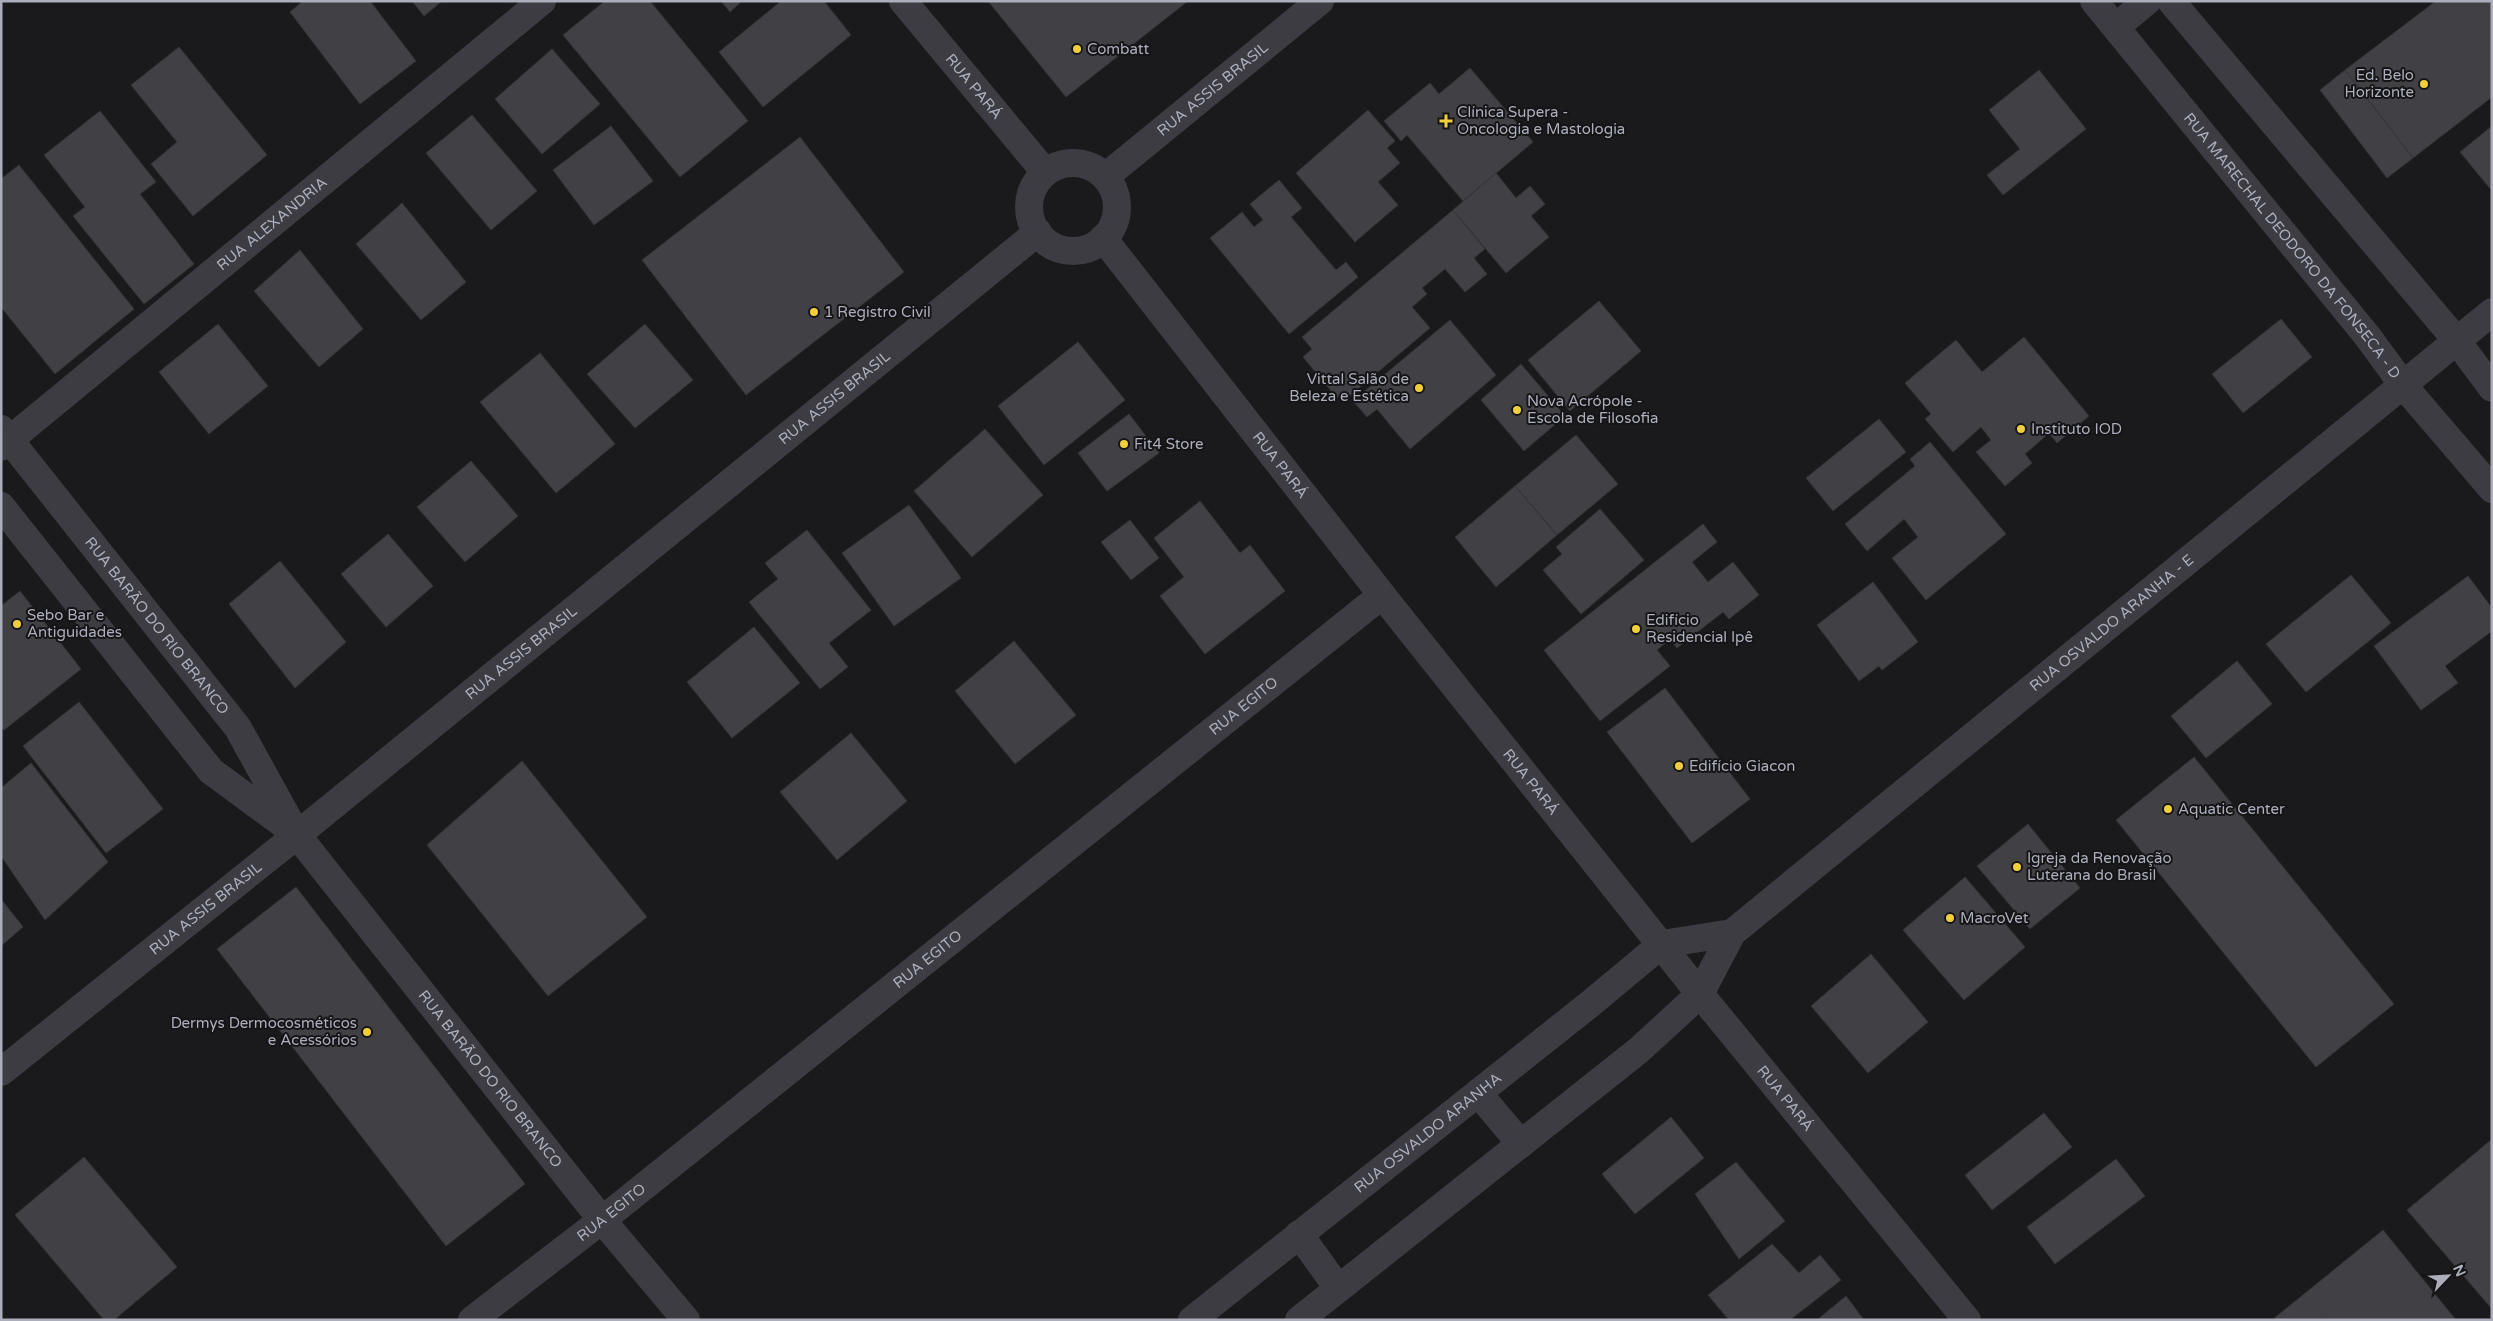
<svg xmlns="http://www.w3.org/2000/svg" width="2493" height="1321" font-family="'Varela Round',sans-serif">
<rect width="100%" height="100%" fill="#1a191b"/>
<g fill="#414145" stroke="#343337">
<polygon points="303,1 370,1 416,61 360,104 290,12"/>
<polygon points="412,1 442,1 424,16"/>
<polygon points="605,1 650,1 748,121 680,177 563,35"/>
<polygon points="721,1 742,1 730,12"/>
<polygon points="781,1 824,1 851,35 763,107 719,52"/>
<polygon points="988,1 1188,1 1066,97"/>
<polygon points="2436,1 2492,1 2492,97 2413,158 2345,70"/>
<polygon points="179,47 267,155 193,216 151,164 177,142 131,85"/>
<polygon points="552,49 600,104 542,154 495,99"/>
<polygon points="1470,68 1533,142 1463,201 1407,135 1401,141 1384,121 1430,83 1439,94"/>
<polygon points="2039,70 2086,129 2003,195 1987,175 2020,149 1989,110"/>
<polygon points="2345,70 2413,158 2387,178 2320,90"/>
<polygon points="1368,110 1395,141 1387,148 1400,163 1378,182 1398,205 1355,242 1296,173"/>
<polygon points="100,111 156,182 140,194 194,264 144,304 73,216 85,207 44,155"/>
<polygon points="472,115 537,191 491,230 426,153"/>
<polygon points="611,126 653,181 594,225 553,170"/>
<polygon points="2492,126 2492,191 2460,152"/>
<polygon points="800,137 904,272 746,395 642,260"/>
<polygon points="19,165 134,309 55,374 1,307 1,179"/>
<polygon points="1496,173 1516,198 1530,186 1545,204 1531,216 1549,237 1506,273 1453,210"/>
<polygon points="1279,180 1302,208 1291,217 1336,270 1346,262 1358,277 1289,334 1210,238 1242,212 1254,227 1263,220 1250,204"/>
<polygon points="402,203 466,282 421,320 356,244"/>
<polygon points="1453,210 1485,249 1474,258 1487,274 1465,292 1445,269 1422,288 1427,294 1412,307 1430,328 1347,398 1343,393 1337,398 1303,357 1312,349 1302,337"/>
<polygon points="300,250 363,329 319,367 254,291"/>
<polygon points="1599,301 1641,351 1570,411 1528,360"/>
<polygon points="2281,319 2312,357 2243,413 2212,374"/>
<polygon points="1450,320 1496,375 1410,449 1377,409 1367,417 1353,401"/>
<polygon points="218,324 268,386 209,434 159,372"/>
<polygon points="645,324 693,380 635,428 587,374"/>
<polygon points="2024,337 2089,416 2057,443 2049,433 2025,454 2032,463 2005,486 1976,452 1991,440 1981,427 1953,452 1925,419 1931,414 1905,383 1956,340 1982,372"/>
<polygon points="1078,342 1125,400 1044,465 998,406"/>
<polygon points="540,353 615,444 556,493 480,402"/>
<polygon points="1521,364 1565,416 1524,451 1481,400"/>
<polygon points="1129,414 1159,453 1107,491 1078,453"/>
<polygon points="1879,419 1906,452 1833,511 1806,478"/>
<polygon points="985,429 1043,495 972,557 914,491"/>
<polygon points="1576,435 1618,484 1557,535 1515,486"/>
<polygon points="1930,442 2006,534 1926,600 1892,558 1918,537 1904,519 1867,551 1845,524 1915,466 1910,459"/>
<polygon points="471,461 518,516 465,562 417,507"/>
<polygon points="1515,486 1557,535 1496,587 1455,537"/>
<polygon points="1200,501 1240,553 1250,545 1285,591 1205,654 1160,596 1184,577 1154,538"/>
<polygon points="909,505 961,578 894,626 842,553"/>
<polygon points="1600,509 1644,560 1581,614 1543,570 1562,554 1556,547"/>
<polygon points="1130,520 1159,558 1131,580 1101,542"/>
<polygon points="1703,524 1717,542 1692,562 1708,582 1733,562 1759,595 1729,619 1723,612 1677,648 1670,639 1657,650 1670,666 1600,721 1544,650"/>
<polygon points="807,530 871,610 829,643 848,667 820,689 749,602 778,579 765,563"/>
<polygon points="388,534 433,586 386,627 341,574"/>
<polygon points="280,561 346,642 295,688 229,604"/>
<polygon points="2351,575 2391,623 2306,692 2266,644"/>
<polygon points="2468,576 2492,608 2492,631 2445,666 2458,683 2421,710 2374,646"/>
<polygon points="1873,582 1918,642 1882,670 1879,666 1859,681 1817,625"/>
<polygon points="20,591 81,669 4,730 1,727 1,606"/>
<polygon points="754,627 800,683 732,738 687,682"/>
<polygon points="1014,641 1076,715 1015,764 955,691"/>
<polygon points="2237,661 2272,704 2206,758 2171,716"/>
<polygon points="1665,688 1750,799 1692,843 1607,732"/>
<polygon points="79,702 163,809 106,853 23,746"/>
<polygon points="851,733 907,801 837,860 780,792"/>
<polygon points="2194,757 2394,1004 2316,1067 2116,820"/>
<polygon points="522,761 647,917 548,996 427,845"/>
<polygon points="31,763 108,862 45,920 1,856 1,788"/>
<polygon points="2028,824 2080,888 2030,929 1977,866"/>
<polygon points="1965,877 2025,947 1964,1000 1903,930"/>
<polygon points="296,887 525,1184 446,1246 217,949"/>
<polygon points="1,899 23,927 1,946"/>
<polygon points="1871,954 1928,1022 1868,1073 1811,1006"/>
<polygon points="2044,1113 2072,1147 1992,1210 1965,1175"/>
<polygon points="1671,1117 1704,1158 1635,1214 1602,1174"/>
<polygon points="2491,1140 2492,1141 2492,1309 2407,1210"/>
<polygon points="84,1157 177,1267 114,1320 104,1320 15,1215"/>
<polygon points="2116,1159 2145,1196 2055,1264 2027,1227"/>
<polygon points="1736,1162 1785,1221 1739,1259 1695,1194"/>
<polygon points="2383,1230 2456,1320 2327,1320 2326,1318 2323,1320 2272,1320"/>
<polygon points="1772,1244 1799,1273 1820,1255 1841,1280 1790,1320 1729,1320 1708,1295"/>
<polygon points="1846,1296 1864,1320 1817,1320"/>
</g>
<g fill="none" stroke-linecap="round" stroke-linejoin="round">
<g stroke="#3c3c42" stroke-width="28">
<path id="s1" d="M903 1 1045 172"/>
<path id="s2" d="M2094 1 2368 337 2403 385 2492 489"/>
<polyline points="2171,1 2457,341 2492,388"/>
<polyline points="2116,27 2147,1"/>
<circle cx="1073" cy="207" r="44"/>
<path id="s3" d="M1105 177 1320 1"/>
<path id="s4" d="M1103 238 1382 595 1700 994 1967 1320"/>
<path id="s5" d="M1 429 238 728 297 835 602 1220 686 1320"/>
<path id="s6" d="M1 447 542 1"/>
<polyline points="1,506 211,771 290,829"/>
<path id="s7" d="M1 1072 297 835 1038 232"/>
<polyline points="1478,1093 1521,1144"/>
<polyline points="1299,1234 1338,1288"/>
<path id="s8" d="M472 1320 602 1220 1382 595"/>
<path id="s9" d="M1192 1320 1590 1004 1662 944 1732 933"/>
<path id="s10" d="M1299 1320 1639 1050 1700 994 1732 933 2492 312"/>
</g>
</g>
<g fill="#f1cf3c" stroke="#151416" stroke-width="2">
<circle cx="1077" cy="49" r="5"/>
<circle cx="2424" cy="84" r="5"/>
<path d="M1443.5 113.5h5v5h5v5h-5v5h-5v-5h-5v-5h5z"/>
<circle cx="814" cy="312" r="5"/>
<circle cx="1419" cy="388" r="5"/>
<circle cx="1517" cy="410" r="5"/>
<circle cx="2021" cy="429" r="5"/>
<circle cx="1124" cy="444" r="5"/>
<circle cx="17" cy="624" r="5"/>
<circle cx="1636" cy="629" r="5"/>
<circle cx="1679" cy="766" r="5"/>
<circle cx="2168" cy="809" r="5"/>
<circle cx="2017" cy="867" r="5"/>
<circle cx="1950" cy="918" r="5"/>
<circle cx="367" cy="1032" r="5"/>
</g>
<g text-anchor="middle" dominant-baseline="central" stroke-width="4" stroke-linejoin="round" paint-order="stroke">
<g font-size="15" fill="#acaebb" stroke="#151416" text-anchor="start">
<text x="1087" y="49">Combatt</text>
<text x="2414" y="75" text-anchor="end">Ed. Belo<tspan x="2414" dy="17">Horizonte</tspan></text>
<text x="1457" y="112">Clínica Supera -<tspan x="1457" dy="17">Oncologia e Mastologia</tspan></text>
<text x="824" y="312">1 Registro Civil</text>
<text x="1409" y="379" text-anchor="end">Vittal Salão de<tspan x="1409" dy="17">Beleza e Estética</tspan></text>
<text x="1527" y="401">Nova Acrópole -<tspan x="1527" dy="17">Escola de Filosofia</tspan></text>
<text x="2031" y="429">Instituto IOD</text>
<text x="1134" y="444">Fit4 Store</text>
<text x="27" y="615">Sebo Bar e<tspan x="27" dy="17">Antiguidades</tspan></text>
<text x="1646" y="620">Edifício<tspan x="1646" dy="17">Residencial Ipê</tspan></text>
<text x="1689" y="766">Edifício Giacon</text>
<text x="2178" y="809">Aquatic Center</text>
<text x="2027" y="858">Igreja da Renovação<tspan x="2027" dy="17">Luterana do Brasil</tspan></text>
<text x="1960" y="918">MacroVet</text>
<text x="357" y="1023" text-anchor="end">Dermys Dermocosméticos<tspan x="357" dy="17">e Acessórios</tspan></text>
</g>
<g font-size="15" fill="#acaebb" stroke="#151416">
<text stroke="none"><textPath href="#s1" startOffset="111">RUA PARÁ</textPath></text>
<text stroke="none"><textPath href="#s3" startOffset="139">RUA ASSIS BRASIL</textPath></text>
<text stroke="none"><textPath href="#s6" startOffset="351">RUA ALEXANDRIA</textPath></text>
<text stroke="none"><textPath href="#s2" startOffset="315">RUA MARECHAL DEODORO DA FONSECA - D</textPath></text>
<text stroke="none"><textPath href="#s7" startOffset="1072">RUA ASSIS BRASIL</textPath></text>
<text stroke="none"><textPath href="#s4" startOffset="288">RUA PARÁ</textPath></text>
<text stroke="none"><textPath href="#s10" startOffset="1076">RUA OSVALDO ARANHA - E</textPath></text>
<text stroke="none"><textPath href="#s5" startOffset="251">RUA BARÃO DO RIO BRANCO</textPath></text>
<text stroke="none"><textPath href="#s7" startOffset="668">RUA ASSIS BRASIL</textPath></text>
<text stroke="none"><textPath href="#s8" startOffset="986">RUA EGITO</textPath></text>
<text stroke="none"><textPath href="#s4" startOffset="692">RUA PARÁ</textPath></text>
<text stroke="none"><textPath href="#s7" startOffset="262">RUA ASSIS BRASIL</textPath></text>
<text stroke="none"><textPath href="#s8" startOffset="581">RUA EGITO</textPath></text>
<text stroke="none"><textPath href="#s5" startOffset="815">RUA BARÃO DO RIO BRANCO</textPath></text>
<text stroke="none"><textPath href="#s4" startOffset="1098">RUA PARÁ</textPath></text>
<text stroke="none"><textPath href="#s9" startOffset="301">RUA OSVALDO ARANHA</textPath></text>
<text stroke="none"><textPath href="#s8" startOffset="176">RUA EGITO</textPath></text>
</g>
</g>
<rect width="2493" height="1321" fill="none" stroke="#acaebb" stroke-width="5"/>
<g transform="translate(2448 1276) rotate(65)" stroke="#151416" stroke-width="4" paint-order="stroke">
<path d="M0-4L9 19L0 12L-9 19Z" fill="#acaebb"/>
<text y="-8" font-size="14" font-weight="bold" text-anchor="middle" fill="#acaebb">N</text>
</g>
</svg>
